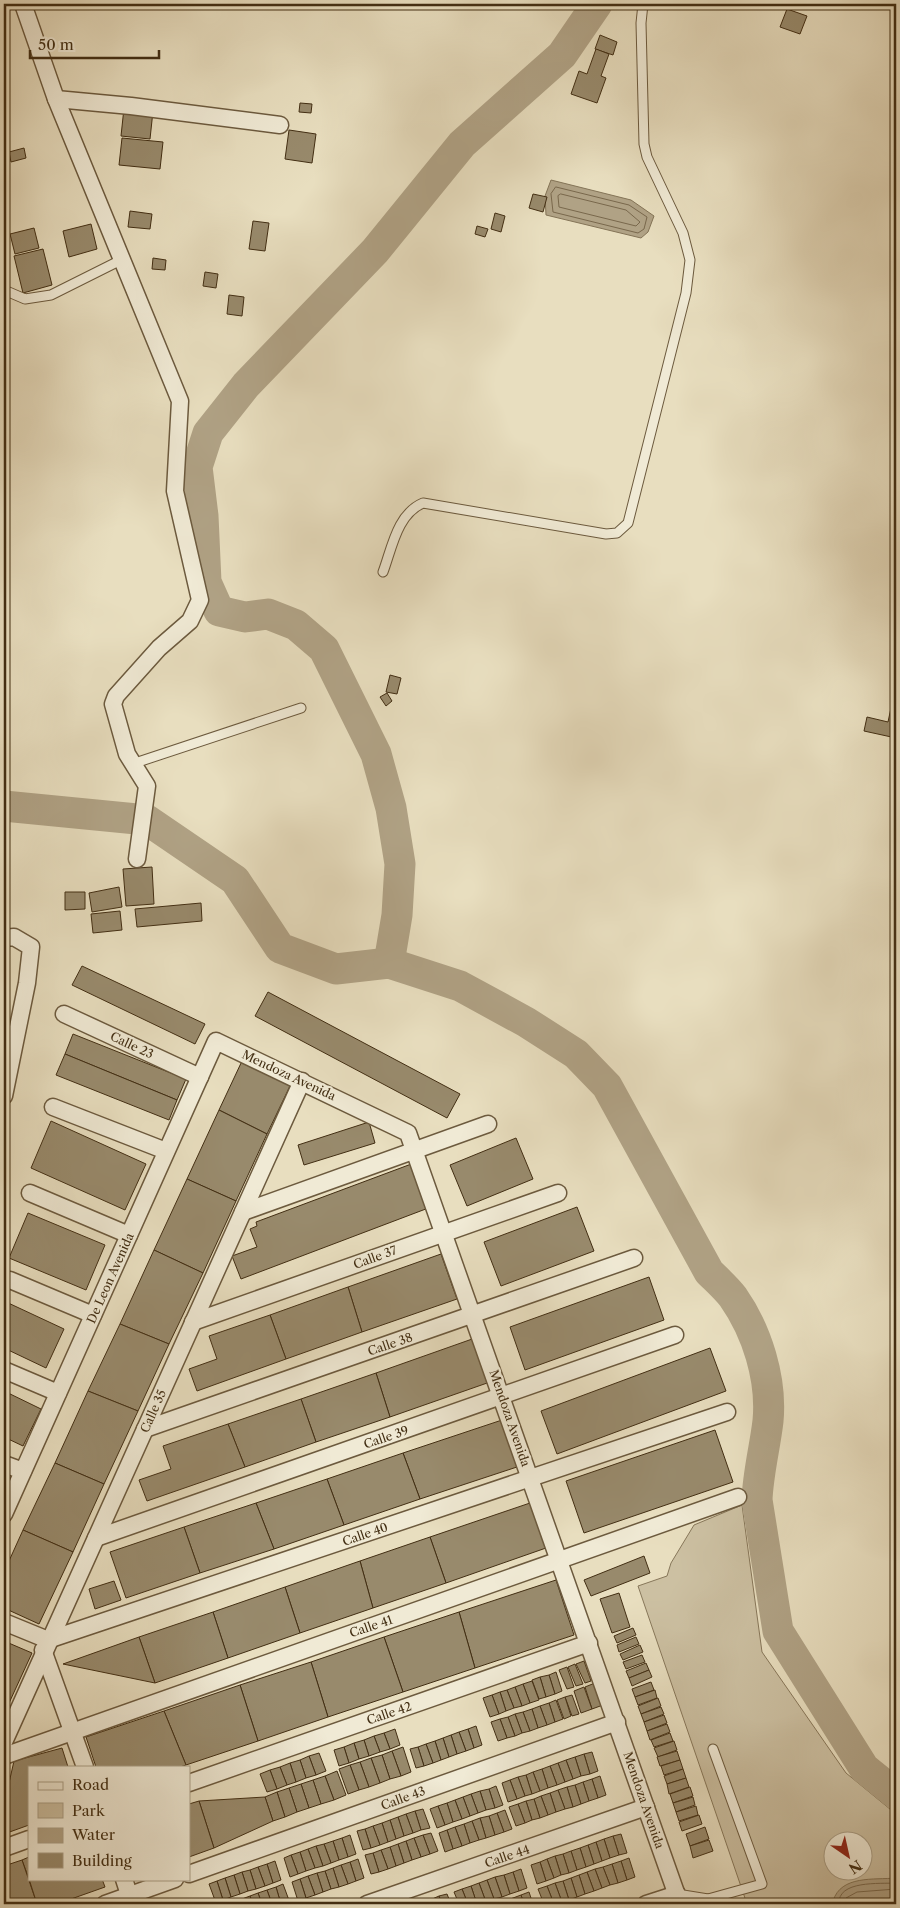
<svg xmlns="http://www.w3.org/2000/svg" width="900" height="1908" font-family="'Libre Caslon Text',serif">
<rect width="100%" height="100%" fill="#e8debf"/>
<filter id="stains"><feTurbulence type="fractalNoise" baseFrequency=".004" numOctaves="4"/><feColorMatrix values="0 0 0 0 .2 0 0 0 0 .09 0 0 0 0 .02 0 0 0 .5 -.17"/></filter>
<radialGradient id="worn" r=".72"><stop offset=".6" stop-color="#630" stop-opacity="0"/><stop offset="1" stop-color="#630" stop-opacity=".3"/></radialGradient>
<path fill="#ccc0a2" stroke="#87775a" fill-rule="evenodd" d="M742 1505 762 1652 846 1773 896 1814V1904H747L638 1586 667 1576 671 1563 694 1525ZM832 1840H862V1870H832Z"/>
<g fill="#b0a285" stroke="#847457">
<polygon points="551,180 631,200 654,216 648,232 641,238 546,215 545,196"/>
<path d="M896 1878V1904H835L833 1901C841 1875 874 1880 896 1878Z"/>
</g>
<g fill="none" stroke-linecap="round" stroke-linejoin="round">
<g stroke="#79684c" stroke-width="1">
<polygon points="556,187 629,205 647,217 644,229 638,233 553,212 551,194"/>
<polygon points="561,194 626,210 640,222 636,226 559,207 558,196"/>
<path d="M839 1904C837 1880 880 1884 896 1883"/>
<polyline points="845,1904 846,1898 857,1892 896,1889"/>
</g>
<g stroke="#b0a285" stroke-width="31">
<path d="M4 806 147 820 235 880 280 948 336 969 389 963 460 986 526 1022 576 1054 607 1086 709 1272C717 1280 726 1288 733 1297 757 1331 772 1379 768 1421 765 1447 758 1473 757 1500L778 1631 864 1768 896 1794"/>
<polyline points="389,963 397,915 400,864 391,808 376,754 324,649 296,625 268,614 245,617 219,611 206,582 203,516 197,467 208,433 246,385 375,251 462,144 562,55 597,4"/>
</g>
</g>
<g fill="#988a6c" stroke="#422e13">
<polygon points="787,9 807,16 800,34 780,27"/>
<polygon points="600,35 617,42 613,55 595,49"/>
<polygon points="596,49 609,54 601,76 606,78 597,103 571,94 579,71 587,74"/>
<polygon points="300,103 312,104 311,113 299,112"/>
<polygon points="124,108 153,111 150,139 121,136"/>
<polygon points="289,130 316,134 312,163 285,159"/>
<polygon points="122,138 163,142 160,169 119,165"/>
<polygon points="24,148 26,158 11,162 9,152"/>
<polygon points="533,194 547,197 543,212 529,208"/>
<polygon points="130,211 152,214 150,229 128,227"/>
<polygon points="495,213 505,216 501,232 491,229"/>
<polygon points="253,221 269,223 265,251 249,249"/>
<polygon points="91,224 97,249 69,257 63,231"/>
<polygon points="477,226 488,229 485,237 475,234"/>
<polygon points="34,228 39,248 15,254 10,234"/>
<polygon points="4,239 8,239 8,254 4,255"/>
<polygon points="43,249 52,285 23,293 14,256"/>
<polygon points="153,258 166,260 165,270 152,269"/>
<polygon points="205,272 218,274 216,288 203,286"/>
<polygon points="229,295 244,297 242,316 227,314"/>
<polygon points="390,675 401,678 397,694 386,692"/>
<polygon points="895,689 896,738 864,731 867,717 888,722"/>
<polygon points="387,693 392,701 386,706 380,697"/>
<polygon points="152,867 154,904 126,906 123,869"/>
<polygon points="119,887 122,907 92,912 89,893"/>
<polygon points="65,892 85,892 85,909 65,910"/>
<polygon points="201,903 202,921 137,927 135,909"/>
<polygon points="120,911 122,930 93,933 91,914"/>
<polygon points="82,966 205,1024 195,1044 72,985"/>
<polygon points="268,992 460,1094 447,1118 255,1016"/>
<polygon points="73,1034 186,1079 177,1100 65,1054"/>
<polygon points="65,1054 177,1100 169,1120 56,1075"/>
<polygon points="242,1061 291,1084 267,1134 219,1110"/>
<polygon points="895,1078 896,1079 896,1094 891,1092"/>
<polygon points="219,1110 267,1134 236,1201 187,1179"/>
<polygon points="51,1121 146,1164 125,1210 31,1168"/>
<polygon points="369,1122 375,1143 304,1165 298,1145"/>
<polygon points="516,1138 533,1179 467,1206 450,1165"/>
<polygon points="414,1163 431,1207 241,1279 232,1256 257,1247 250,1229 257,1226 256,1222"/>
<polygon points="187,1179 236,1201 203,1273 154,1250"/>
<polygon points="577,1207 594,1251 501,1286 484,1242"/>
<polygon points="28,1213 105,1245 86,1290 9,1258"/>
<polygon points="154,1250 203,1273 169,1344 120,1324"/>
<polygon points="441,1254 457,1299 362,1332 348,1287"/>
<polygon points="649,1277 664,1320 525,1370 510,1327"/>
<polygon points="348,1287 362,1332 286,1359 270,1315"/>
<polygon points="4,1301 64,1329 46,1368 4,1348"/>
<polygon points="270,1315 286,1359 197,1391 189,1369 217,1359 209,1336"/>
<polygon points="120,1324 169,1344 138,1411 88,1391"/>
<polygon points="475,1338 490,1382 390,1417 376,1373"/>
<polygon points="710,1348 726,1391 557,1454 541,1411"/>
<polygon points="376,1373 390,1417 316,1442 301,1399"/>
<polygon points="4,1391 41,1409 23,1446 4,1437"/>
<polygon points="88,1391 138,1411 104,1484 55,1463"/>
<polygon points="301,1399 316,1442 245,1467 228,1424"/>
<polygon points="508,1418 523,1465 420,1499 403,1453"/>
<polygon points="228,1424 245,1467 147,1501 139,1480 171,1469 163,1446"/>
<polygon points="715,1430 733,1482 584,1533 566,1481"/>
<polygon points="403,1453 420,1499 344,1525 327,1479"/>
<polygon points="55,1463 104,1484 73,1552 23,1530"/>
<polygon points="327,1479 344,1525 274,1549 256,1503"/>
<polygon points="256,1503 274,1549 200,1573 184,1527"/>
<polygon points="530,1503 546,1548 446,1583 430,1537"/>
<polygon points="184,1527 200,1573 126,1598 110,1552"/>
<polygon points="23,1530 73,1552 39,1624 4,1608 4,1572"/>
<polygon points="430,1537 446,1583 373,1608 360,1561"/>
<polygon points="644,1556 650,1573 591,1596 584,1580"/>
<polygon points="360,1561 373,1608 300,1633 285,1587"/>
<polygon points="556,1580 574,1635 475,1668 459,1612"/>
<polygon points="114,1581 121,1600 95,1609 89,1589"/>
<polygon points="285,1587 300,1633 228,1658 213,1612"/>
<polygon points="619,1593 630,1627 612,1633 600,1599"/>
<polygon points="213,1612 228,1658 155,1683 139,1637"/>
<polygon points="459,1612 475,1668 403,1692 384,1637"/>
<polygon points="633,1628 636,1635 617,1643 614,1636"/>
<polygon points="139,1637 155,1683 63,1664"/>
<polygon points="384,1637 403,1692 328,1717 311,1662"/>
<polygon points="636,1637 639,1644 619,1652 617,1645"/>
<polygon points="4,1641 32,1653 4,1714"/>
<polygon points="640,1645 643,1652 623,1660 620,1654"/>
<polygon points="642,1655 645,1662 626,1669 623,1662"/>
<polygon points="584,1661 591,1681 585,1683 576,1664"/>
<polygon points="311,1662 328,1717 258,1741 240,1685"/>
<polygon points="646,1663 649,1670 629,1678 626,1671"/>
<polygon points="575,1664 583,1684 576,1686 568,1667"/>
<polygon points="567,1667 574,1687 567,1689 559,1670"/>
<polygon points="649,1670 652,1677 632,1686 629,1678"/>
<polygon points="556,1672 562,1691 555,1694 549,1675"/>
<polygon points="549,1675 555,1694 546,1697 540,1677"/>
<polygon points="540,1677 546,1697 539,1699 532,1680"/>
<polygon points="532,1681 539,1700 530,1703 523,1684"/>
<polygon points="651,1682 654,1690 635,1697 632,1689"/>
<polygon points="595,1683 603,1705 592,1709 585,1687"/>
<polygon points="523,1684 530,1703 522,1706 515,1687"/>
<polygon points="240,1685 258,1741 186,1765 164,1711"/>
<polygon points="515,1687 522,1706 514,1708 507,1690"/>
<polygon points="584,1687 592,1709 581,1713 574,1691"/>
<polygon points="507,1690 514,1708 506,1711 500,1692"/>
<polygon points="655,1690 657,1698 638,1705 635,1697"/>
<polygon points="500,1692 506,1711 499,1714 492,1695"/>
<polygon points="492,1695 499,1714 490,1717 483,1698"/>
<polygon points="572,1695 579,1714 572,1716 565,1697"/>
<polygon points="565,1697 571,1716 564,1719 557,1700"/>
<polygon points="658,1698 661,1706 641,1714 638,1706"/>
<polygon points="556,1700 563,1719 555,1722 549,1703"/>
<polygon points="549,1703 555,1722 547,1725 540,1706"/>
<polygon points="540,1706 547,1725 538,1728 532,1709"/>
<polygon points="661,1707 664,1714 644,1722 641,1714"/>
<polygon points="532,1709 538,1728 530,1731 523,1712"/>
<polygon points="164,1711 186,1765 180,1767 96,1767 86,1737"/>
<polygon points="523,1712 530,1731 522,1733 515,1714"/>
<polygon points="515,1714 522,1733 515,1736 508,1717"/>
<polygon points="664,1715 667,1723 647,1731 644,1722"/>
<polygon points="508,1717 515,1736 507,1738 500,1719"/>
<polygon points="500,1719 507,1738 498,1741 491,1722"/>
<polygon points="667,1724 670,1732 650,1740 647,1731"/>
<polygon points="476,1726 482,1745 474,1748 468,1729"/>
<polygon points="395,1729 400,1745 390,1749 384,1733"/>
<polygon points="468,1729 474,1748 466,1751 459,1732"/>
<polygon points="459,1732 466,1751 457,1754 451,1735"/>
<polygon points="384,1733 390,1749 380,1752 374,1736"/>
<polygon points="670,1733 673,1741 654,1747 651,1740"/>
<polygon points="451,1735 457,1754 449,1757 443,1738"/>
<polygon points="374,1736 380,1752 369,1756 364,1740"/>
<polygon points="443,1738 449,1757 441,1760 435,1741"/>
<polygon points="364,1740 369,1756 359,1759 354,1743"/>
<polygon points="435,1741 441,1760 433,1763 426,1744"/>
<polygon points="674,1741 677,1750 658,1757 654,1748"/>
<polygon points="354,1743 359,1759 349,1763 344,1747"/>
<polygon points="426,1744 433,1763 424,1766 418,1747"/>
<polygon points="344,1747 349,1763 339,1766 334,1750"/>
<polygon points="403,1747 411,1772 401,1776 392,1751"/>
<polygon points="418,1747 424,1766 416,1768 410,1749"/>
<polygon points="62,1748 68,1767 29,1767 29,1825 4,1834 4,1805 14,1761"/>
<polygon points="392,1751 401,1776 390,1779 382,1755"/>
<polygon points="677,1751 680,1760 660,1766 657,1757"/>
<polygon points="592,1752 598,1771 590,1774 584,1754"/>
<polygon points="319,1753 326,1771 316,1775 309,1756"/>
<polygon points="584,1754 590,1774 581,1776 575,1757"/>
<polygon points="382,1755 390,1779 380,1783 371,1758"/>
<polygon points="309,1756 316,1775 306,1778 300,1760"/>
<polygon points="575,1757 581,1776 573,1779 566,1760"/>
<polygon points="371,1758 380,1783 369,1787 360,1762"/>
<polygon points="300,1760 306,1778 296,1782 290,1763"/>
<polygon points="566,1760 573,1779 565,1782 558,1763"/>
<polygon points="680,1760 683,1769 664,1775 661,1766"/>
<polygon points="360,1762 369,1787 359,1790 350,1765"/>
<polygon points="290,1763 296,1782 287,1785 280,1767"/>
<polygon points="558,1763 565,1782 557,1785 550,1766"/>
<polygon points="350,1765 359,1790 348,1794 339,1769"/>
<polygon points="550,1766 557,1785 548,1788 542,1769"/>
<polygon points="280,1767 287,1785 277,1789 270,1770"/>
<polygon points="542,1769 548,1788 540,1791 533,1772"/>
<polygon points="683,1769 686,1778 667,1784 664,1776"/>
<polygon points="270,1770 277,1789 267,1792 260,1774"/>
<polygon points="337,1771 346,1795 334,1800 325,1776"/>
<polygon points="533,1772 540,1791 532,1794 526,1775"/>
<polygon points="526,1775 532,1794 525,1796 518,1777"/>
<polygon points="325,1776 334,1800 321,1804 313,1780"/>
<polygon points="600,1776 606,1795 598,1798 592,1779"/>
<polygon points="518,1777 525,1796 517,1799 510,1780"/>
<polygon points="686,1778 689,1787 669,1794 667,1784"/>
<polygon points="592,1779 598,1798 589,1801 583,1782"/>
<polygon points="313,1780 321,1804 309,1808 301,1784"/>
<polygon points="510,1780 517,1799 508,1802 502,1783"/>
<polygon points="583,1782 589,1801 581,1804 575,1785"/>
<polygon points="301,1784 309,1808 297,1812 289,1788"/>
<polygon points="575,1785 581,1804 573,1807 567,1787"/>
<polygon points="496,1786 503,1805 495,1808 489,1789"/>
<polygon points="567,1787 573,1807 565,1809 558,1790"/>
<polygon points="690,1787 693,1796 673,1803 670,1794"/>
<polygon points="289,1788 297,1812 285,1817 277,1792"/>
<polygon points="489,1789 495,1808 486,1810 480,1791"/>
<polygon points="558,1790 565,1809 556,1812 550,1793"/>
<polygon points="480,1791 486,1810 478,1813 471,1794"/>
<polygon points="277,1792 285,1817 273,1821 265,1797"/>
<polygon points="550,1793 556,1812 548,1815 541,1796"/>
<polygon points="471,1794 478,1813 470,1816 463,1797"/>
<polygon points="541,1796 548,1815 540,1818 534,1799"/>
<polygon points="265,1797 273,1821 214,1848 199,1801"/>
<polygon points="463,1797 470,1816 462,1819 455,1800"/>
<polygon points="693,1797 695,1805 676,1812 673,1803"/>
<polygon points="534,1799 540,1818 532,1820 526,1801"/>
<polygon points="455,1800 462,1819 453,1822 447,1803"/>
<polygon points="199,1801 214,1848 189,1857 189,1804"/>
<polygon points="526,1801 532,1820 525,1823 518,1804"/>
<polygon points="447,1803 453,1822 445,1825 438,1806"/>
<polygon points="518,1804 525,1823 516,1826 509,1807"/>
<polygon points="438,1806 445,1825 437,1828 430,1809"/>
<polygon points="696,1806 698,1815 679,1821 676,1812"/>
<polygon points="423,1809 430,1828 421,1830 415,1811"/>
<polygon points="505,1810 512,1829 504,1832 497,1813"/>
<polygon points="415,1811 421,1830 413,1833 406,1814"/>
<polygon points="497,1813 504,1832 495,1835 489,1816"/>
<polygon points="406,1814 413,1833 404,1836 398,1817"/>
<polygon points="699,1815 702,1824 682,1831 679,1822"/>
<polygon points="489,1816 495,1835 486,1838 480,1818"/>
<polygon points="398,1817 404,1836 396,1839 390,1820"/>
<polygon points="480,1818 486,1838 479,1840 472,1821"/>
<polygon points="390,1820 396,1839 388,1842 382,1823"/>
<polygon points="472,1821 479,1840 470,1843 464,1824"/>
<polygon points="382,1823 388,1842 380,1845 373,1826"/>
<polygon points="464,1824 470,1843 462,1846 455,1827"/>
<polygon points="373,1826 380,1845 371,1848 365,1829"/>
<polygon points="455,1827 462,1846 453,1849 447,1830"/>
<polygon points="705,1827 709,1839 690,1846 686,1834"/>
<polygon points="365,1829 371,1848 363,1850 357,1831"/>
<polygon points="447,1830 453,1849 445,1852 439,1833"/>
<polygon points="431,1833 438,1851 430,1854 423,1835"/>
<polygon points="621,1834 627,1853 619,1855 613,1836"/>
<polygon points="350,1835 356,1854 348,1857 342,1838"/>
<polygon points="423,1835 430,1854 421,1857 414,1838"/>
<polygon points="613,1836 619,1855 610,1858 604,1839"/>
<polygon points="342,1838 348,1857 339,1860 333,1841"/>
<polygon points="414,1838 421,1857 412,1860 406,1841"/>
<polygon points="604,1839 610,1858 602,1861 596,1842"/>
<polygon points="709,1840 713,1851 693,1858 690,1846"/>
<polygon points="333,1841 339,1860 331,1863 324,1844"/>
<polygon points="406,1841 412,1860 404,1863 398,1844"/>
<polygon points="596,1842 602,1861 594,1864 588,1845"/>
<polygon points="324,1844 331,1863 323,1866 316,1846"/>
<polygon points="398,1844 404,1863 396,1866 390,1847"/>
<polygon points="588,1845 594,1864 586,1867 580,1848"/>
<polygon points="316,1846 323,1866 315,1868 308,1849"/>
<polygon points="390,1847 396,1866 388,1869 381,1850"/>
<polygon points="580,1848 586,1867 577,1870 571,1851"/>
<polygon points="308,1849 315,1868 306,1871 300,1852"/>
<polygon points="381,1850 388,1869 379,1872 373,1853"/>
<polygon points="571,1851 577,1870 569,1873 563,1854"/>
<polygon points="300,1852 306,1871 298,1874 291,1855"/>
<polygon points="373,1853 379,1872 371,1874 365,1855"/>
<polygon points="563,1854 569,1873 561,1875 555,1856"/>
<polygon points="291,1855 298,1874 290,1877 284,1858"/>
<polygon points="555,1856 561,1875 554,1878 547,1859"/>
<polygon points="29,1857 29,1879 22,1860"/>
<polygon points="629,1858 635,1877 627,1880 621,1861"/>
<polygon points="358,1859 364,1878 356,1881 350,1862"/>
<polygon points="547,1859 554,1878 546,1881 540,1862"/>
<polygon points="22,1860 37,1904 4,1904 4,1866"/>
<polygon points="275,1861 281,1880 273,1883 267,1864"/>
<polygon points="621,1861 627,1880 618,1883 612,1864"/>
<polygon points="350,1862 356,1881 348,1884 341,1865"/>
<polygon points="540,1862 546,1881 537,1884 531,1865"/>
<polygon points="267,1864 273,1883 265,1886 258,1867"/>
<polygon points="612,1864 618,1883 610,1885 603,1867"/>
<polygon points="341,1865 348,1884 339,1887 333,1868"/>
<polygon points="258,1867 265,1886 256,1889 250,1870"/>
<polygon points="603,1867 610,1885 602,1888 595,1869"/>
<polygon points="333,1868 339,1887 331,1889 325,1871"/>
<polygon points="521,1869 527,1888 519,1891 513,1872"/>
<polygon points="595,1869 602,1888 594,1891 587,1872"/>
<polygon points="250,1870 256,1889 248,1891 242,1872"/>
<polygon points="325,1871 331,1889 323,1892 317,1873"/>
<polygon points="242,1872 248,1891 240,1894 234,1875"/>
<polygon points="513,1872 519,1891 510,1894 504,1875"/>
<polygon points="587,1872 594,1891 585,1894 579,1875"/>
<polygon points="317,1873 323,1892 315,1895 308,1876"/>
<polygon points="234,1875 240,1894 231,1897 225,1878"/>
<polygon points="504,1875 510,1894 502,1897 495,1877"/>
<polygon points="579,1875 585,1894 577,1897 571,1878"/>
<polygon points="308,1876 315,1895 306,1898 300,1879"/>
<polygon points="495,1877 502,1897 494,1899 487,1880"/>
<polygon points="225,1878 231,1897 223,1900 217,1881"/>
<polygon points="571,1878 577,1897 569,1900 563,1881"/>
<polygon points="29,1879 102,1879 105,1887 57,1904 37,1904"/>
<polygon points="300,1879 306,1898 298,1901 292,1882"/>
<polygon points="487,1880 494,1899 486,1902 479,1883"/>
<polygon points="217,1881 223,1900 216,1903 209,1884"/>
<polygon points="563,1881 569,1900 562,1902 555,1883"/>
<polygon points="479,1883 486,1902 477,1904 471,1886"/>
<polygon points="555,1883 562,1902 554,1904 547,1886"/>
<polygon points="283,1884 290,1903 287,1904 281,1904 276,1887"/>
<polygon points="471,1886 477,1904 468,1904 462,1889"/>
<polygon points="547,1886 554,1904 544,1904 538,1889"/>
<polygon points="276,1887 281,1904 272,1904 267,1890"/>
<polygon points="462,1889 468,1904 459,1904 454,1892"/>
<polygon points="267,1890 272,1904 262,1904 258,1893"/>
<polygon points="529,1892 533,1904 524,1904 521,1895"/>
<polygon points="258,1893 262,1904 253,1904 250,1896"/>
<polygon points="447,1894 451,1904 442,1904 439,1896"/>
<polygon points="521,1895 524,1904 515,1904 513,1898"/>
<polygon points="250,1896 253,1904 244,1904 242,1899"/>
<polygon points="439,1896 442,1904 432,1904 430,1900"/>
<polygon points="513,1898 515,1904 505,1904 504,1901"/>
<polygon points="242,1899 244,1904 235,1904 234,1901"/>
</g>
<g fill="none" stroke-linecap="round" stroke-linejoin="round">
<defs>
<g id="lane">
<polyline points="4,290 25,299 51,295 121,260"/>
<path d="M383 572C392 548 397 514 423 503L606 534 617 533 628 523 686 293 690 260 683 233 647 157 644 144 641 23 643 4"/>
<polyline points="132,764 301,708"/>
<polyline points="677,1894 708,1899"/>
<polyline points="699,1904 708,1899 762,1884 713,1749"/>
</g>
<g id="street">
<polyline points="23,4 56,99 180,401 175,491 200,600 190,621 159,648 116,696 113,704 127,754 147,786 137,859"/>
<polyline points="56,99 131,106 280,125"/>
<polyline points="4,938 14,937 31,947 27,983 4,1096"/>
<polyline points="64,1014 200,1077"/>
<polyline points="53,1107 166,1151"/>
<polyline points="30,1193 129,1235"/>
<polyline points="243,1212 488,1124"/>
<polyline points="10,1280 93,1315"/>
<polyline points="193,1322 558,1193"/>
<polyline points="4,1370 58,1393"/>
<polyline points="145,1429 634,1258"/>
<polyline points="4,1464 23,1471"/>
<polyline points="4,1514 216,1041 408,1133 680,1904"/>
<polyline points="96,1538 675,1335"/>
<polyline points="4,1622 48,1640 727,1412"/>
<polyline points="43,1650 85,1767"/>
<polyline points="4,1742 302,1081"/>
<polyline points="4,1756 738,1497"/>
<polyline points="189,1783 589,1643"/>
<polyline points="4,1848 29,1839"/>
<polyline points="189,1874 617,1722"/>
<polyline points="124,1879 132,1904"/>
<polyline points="105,1904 175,1879"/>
<polyline points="367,1904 646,1807"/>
<polyline points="646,1904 677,1894"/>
</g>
</defs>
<use href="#lane" stroke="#6c5a3e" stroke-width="11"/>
<use href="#street" stroke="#6c5a3e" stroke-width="19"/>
<use href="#lane" stroke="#f0ead5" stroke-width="9"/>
<use href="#street" stroke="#f0ead5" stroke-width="16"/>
</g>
<g text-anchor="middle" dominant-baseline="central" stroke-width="4.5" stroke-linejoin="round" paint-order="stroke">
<g font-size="12" fill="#422e13" stroke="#f0ead5">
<text transform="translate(132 1045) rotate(25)">Calle 23</text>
<text transform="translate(289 1075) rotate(25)">Mendoza Avenida</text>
<text transform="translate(375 1257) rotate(-20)">Calle 37</text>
<text transform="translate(110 1278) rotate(-66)">De Leon Avenida</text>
<text transform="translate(390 1344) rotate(-19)">Calle 38</text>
<text transform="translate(153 1411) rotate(-66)">Calle 35</text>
<text transform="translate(510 1418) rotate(71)">Mendoza Avenida</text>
<text transform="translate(386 1437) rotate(-19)">Calle 39</text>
<text transform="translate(365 1534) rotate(-19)">Calle 40</text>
<text transform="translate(371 1626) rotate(-19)">Calle 41</text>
<text transform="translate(389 1713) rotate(-19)">Calle 42</text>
<text transform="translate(403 1798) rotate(-20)">Calle 43</text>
<text transform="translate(644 1800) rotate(71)">Mendoza Avenida</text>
<text transform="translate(507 1856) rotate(-19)">Calle 44</text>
</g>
</g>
<rect width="900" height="1908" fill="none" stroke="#e8debf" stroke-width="20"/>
<rect x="5" y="5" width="890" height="1898" fill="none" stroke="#422e13" stroke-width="2.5"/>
<rect x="10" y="10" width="880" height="1888" fill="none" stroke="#422e13"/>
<rect x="28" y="1766" width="162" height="115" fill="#f0ead5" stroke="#aa9f87"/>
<rect x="38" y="1782" width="25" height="8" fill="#f0ead5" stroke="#aa9f87"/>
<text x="72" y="1790" font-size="15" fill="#422e13">Road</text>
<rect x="38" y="1803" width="25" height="15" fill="#ccc0a2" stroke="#aa9f87"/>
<text x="72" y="1816" font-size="15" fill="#422e13">Park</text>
<rect x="38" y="1828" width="25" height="15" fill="#b0a285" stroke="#aa9f87"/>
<text x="72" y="1840" font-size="15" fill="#422e13">Water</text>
<rect x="38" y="1853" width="25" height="15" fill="#988a6c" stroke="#aa9f87"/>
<text x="72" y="1866" font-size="15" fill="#422e13">Building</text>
<g transform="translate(848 1856) rotate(146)"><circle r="24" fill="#f0ead5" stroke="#aa9f87"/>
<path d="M0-4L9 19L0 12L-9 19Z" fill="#8f2418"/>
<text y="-8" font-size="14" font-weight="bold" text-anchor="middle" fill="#422e13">N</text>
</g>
<path d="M30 50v8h129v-8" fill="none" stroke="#422e13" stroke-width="2.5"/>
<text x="38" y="50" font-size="15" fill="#422e13" stroke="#f0ead5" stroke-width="4" paint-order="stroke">50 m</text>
<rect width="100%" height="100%" filter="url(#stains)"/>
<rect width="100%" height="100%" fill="url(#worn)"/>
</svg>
